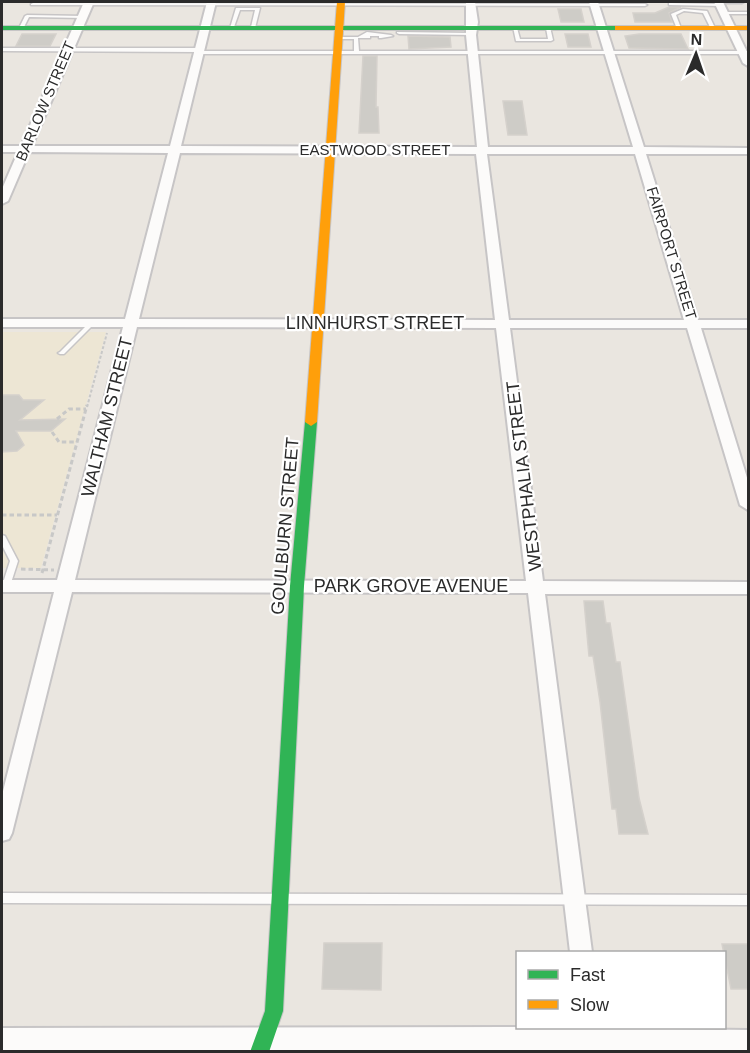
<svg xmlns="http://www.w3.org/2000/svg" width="750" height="1053" font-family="Arial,sans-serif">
<rect width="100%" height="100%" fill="#eae6e0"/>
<polygon fill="#ede6d4" points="2,332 106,332 41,568 2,568"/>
<g fill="#ceccc7" stroke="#d5d1cc" stroke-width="1.5">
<polygon points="669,7 681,7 669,13 672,22 635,22 633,13 655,13"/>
<polygon points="558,9 581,9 584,22 561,22"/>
<polygon points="22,34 56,34 50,46 16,46"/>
<polygon points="565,34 588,34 591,47 568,47"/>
<polygon points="639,34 681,34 688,49 629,48 625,36"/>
<polygon points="408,36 450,37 451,47 409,49"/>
<polygon points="363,56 377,56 376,107 378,107 379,133 359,133"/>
<polygon points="503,101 522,101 527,135 508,135"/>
<polygon points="2,395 19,395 23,400 44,400 20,420 65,419 51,431 16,431 24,445 17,451 2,452"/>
<polygon points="584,601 603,601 606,623 610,623 616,662 620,662 639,798 648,834 619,834 616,809 612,809 600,702 593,656 589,656"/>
<polygon points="324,943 382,943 381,990 322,989"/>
<polygon points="722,944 748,944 748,989 731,989"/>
</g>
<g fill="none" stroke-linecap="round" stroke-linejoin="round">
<defs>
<g id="lane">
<polygon points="716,2 744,2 742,3 718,3"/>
<polygon points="33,3 645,4 647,5 645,6 31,5 31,4"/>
<polygon points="671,3 719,4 721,5 719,6 669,5 669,3"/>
<polygon points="236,8 260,8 255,28 251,27 255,10 240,10 234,27 230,28"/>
<polygon points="683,9 707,11 715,28 711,29 703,13 684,11 676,15 681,28 677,29 671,14"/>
<polygon points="724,12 748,12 748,14 722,14 722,12"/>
<polygon points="27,15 84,16 86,17 84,18 29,17 23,29 19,29 19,28 25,16"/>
<polygon points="513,27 517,28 520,39 548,39 546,28 550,27 553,40 551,41 516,41"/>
<polygon points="367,32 391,35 393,36 381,38 379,38 379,36 366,36 370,36 370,38 358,38 359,51 748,51 748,54 199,54 197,52 2,51 2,48 200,48 202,51 354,51 354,39 338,39 336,38 338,37 358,37"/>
<polygon points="397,32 471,33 473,34 471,35 399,34 397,33"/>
<polygon points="92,321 94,322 94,324 64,354 60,354 58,353 60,352 90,322"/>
<polygon points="2,535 5,536 18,561 10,586 6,589 2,586 10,561 2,545"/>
<polygon points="2,893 748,895 748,905 2,903"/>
</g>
<g id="street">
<path d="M84 2H94L32 146H170L207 2H216L181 146 477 147 466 35V2H475L478 22 476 35 488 147H633L589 2H598L644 147 748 148V154H646L698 320H748V328H701L748 481V510L740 505 687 328H510L543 581 748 582V594H545L592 952H570L528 593 72 592 12 833 9 839 2 841V795L54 592H2V580H57L123 327H2V319H125L168 153 29 152 8 201 2 204V189L18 152H2V146H21ZM180 153 476 154 495 320 139 319ZM487 154H635L684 320H509ZM137 327 496 328 526 581 75 580Z"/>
<polygon points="714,2 723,2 748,54 748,66 743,63"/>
<polygon points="518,1027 748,1030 748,1052 2,1050 2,1028"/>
</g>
<g id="fast">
<polygon points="2,26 618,26 622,28 618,30 2,30"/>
<polygon points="311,418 317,422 304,586 283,1011 269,1052 250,1052 265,1011 290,586 305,422"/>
</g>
<g id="slow">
<polygon points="337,2 345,2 317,422 311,426 305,422"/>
<rect x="615" y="26" width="133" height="4"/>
</g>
</defs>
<use href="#lane" stroke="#c7c5c6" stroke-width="3"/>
<use href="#street" stroke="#c7c5c6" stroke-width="4"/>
<use href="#fast" stroke="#c7c5c6" stroke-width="2"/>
<use href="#slow" stroke="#c7c5c6" stroke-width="2"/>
<polyline stroke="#c8c8c7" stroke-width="2" stroke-dasharray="3 2" stroke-linecap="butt" points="87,407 107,333"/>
<g stroke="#c8c8c7" stroke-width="3" stroke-dasharray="4.5 3" stroke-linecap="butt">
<polyline points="57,419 69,409 86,409"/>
<polyline points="52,432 59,442 77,442"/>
<polyline points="2,515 57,515"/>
<polyline points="21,569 54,570"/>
<polyline points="42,573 87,405"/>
</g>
<use href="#lane" fill="#fcfbfa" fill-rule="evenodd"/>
<use href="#street" fill="#fcfbfa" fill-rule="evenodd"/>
<use href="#fast" fill="#30b455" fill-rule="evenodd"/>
<use href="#slow" fill="#ff9f0a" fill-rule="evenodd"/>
</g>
<g text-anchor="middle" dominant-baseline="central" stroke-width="4.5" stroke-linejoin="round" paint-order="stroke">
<g font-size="15" fill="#2b2b2b" stroke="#fff">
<text transform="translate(45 101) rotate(-67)">BARLOW STREET</text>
<text x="375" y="149">EASTWOOD STREET</text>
<text transform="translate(672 253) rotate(73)">FAIRPORT STREET</text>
</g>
<g font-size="18" fill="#2b2b2b" stroke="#fff">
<text x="375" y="323">LINNHURST STREET</text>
<text transform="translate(107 417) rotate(-76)">WALTHAM STREET</text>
<text transform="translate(524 476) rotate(-97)">WESTPHALIA STREET</text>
<text transform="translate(285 526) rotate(-85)">GOULBURN STREET</text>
<text x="411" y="586">PARK GROVE AVENUE</text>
</g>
</g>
<rect width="750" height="1053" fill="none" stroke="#2b2b2b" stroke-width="6"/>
<rect x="516" y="951" width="210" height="78" fill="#ffffff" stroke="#aaaaaa" stroke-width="1.5"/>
<rect x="528" y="970" width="30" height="9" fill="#30b455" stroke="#aaaaaa" stroke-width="1.5"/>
<text x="570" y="981" font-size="18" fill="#2b2b2b">Fast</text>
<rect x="528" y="1000" width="30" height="9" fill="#ff9f0a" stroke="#aaaaaa" stroke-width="1.5"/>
<text x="570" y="1011" font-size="18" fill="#2b2b2b">Slow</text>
<g transform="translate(696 54) rotate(2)" stroke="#ffffff" stroke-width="4.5" paint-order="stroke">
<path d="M0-4.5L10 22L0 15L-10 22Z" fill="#2b2b2b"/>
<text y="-9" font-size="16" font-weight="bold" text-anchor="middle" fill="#2b2b2b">N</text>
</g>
</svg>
